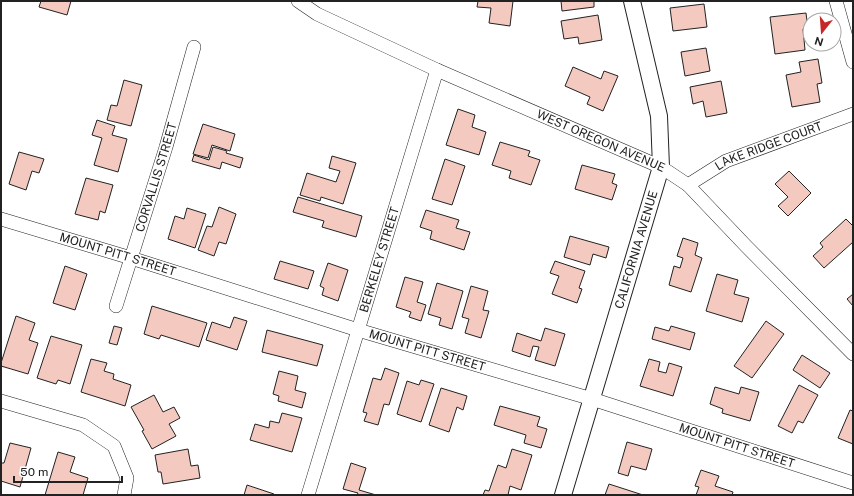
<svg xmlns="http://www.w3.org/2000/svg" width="854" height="496" font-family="'Public Sans',sans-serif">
<rect width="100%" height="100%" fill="#fff"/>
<g fill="#f3c9c0" stroke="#222">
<polygon points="41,1 71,1 67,15 39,7"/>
<polygon points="478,1 513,1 510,26 489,23 491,8 477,7"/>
<polygon points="561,1 594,1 594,7 562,11"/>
<polygon points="704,4 707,27 673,31 670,8"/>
<polygon points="806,13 808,29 803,29 805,50 775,54 770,17"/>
<polygon points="598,15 602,40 579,44 578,37 564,39 561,21"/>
<polygon points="706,48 710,71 685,76 681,52"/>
<polygon points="818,59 822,83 817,84 820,102 792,107 786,75 801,72 799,62"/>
<polygon points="573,67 601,79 604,71 618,76 603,111 587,104 590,97 565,86"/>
<polygon points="124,80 142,85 131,126 107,120 111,105 117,106"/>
<polygon points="721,81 727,113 706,117 703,101 693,104 690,87"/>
<polygon points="458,109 475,115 472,127 486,132 479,155 446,145"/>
<polygon points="97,120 115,126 112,135 127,139 118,172 94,165 102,138 92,135"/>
<polygon points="203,124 235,134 230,151 212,145 208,158 193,154"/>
<polygon points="500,142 530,151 528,156 540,160 531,185 509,178 511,171 492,165"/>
<polygon points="213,147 227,151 226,153 243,158 240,168 222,162 220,169 192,161 194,155 209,160"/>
<polygon points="19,152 44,159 39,173 32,171 26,190 9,184"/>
<polygon points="332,156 356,163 343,204 321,197 320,201 300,195 307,173 336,182 340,171 329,168"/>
<polygon points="445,159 465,166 452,205 432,199"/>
<polygon points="582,165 615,174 612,183 617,185 612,200 575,189"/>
<polygon points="789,171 811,193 788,216 778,206 788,197 775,184"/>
<polygon points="86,178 113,185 105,213 100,211 98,220 75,214"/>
<polygon points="298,197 362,216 356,237 322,227 324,221 293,212"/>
<polygon points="219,207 236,214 226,244 219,242 214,256 198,250 207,226 212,227"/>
<polygon points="187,208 206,214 195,248 168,239 175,216 184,219"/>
<polygon points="426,210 459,220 456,228 470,232 464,250 430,239 432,231 420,227"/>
<polygon points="846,219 853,226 853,242 824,268 813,256 823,247 820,243"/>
<polygon points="570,236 609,247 606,258 593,254 590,265 564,257"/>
<polygon points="683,238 698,243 695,255 702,258 691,292 669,285 674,266 680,268 683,258 677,256"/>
<polygon points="280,261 314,271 308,289 274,279"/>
<polygon points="555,261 585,271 579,288 582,289 577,303 552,294 559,276 550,273"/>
<polygon points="328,263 348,270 338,301 322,295 324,288 320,286"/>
<polygon points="65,266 87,274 75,310 53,303"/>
<polygon points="717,274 738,280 734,294 749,298 742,322 706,311"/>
<polygon points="405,277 423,282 417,302 426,305 421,321 409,317 411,312 396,307"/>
<polygon points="437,283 463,291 452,329 439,325 441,318 428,314"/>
<polygon points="471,286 488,291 483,310 489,311 481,338 465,333 469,319 462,317"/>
<polygon points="853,294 853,306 847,299"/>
<polygon points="152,306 207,323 199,347 161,335 159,339 144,334"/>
<polygon points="16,316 35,323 29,340 38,343 28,374 1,366 1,363"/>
<polygon points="234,317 247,321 237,350 206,340 212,322 230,328"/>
<polygon points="766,321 784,334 752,378 734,366"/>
<polygon points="114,326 122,328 117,345 109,343"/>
<polygon points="671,326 695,333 690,350 652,339 655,327 669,331"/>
<polygon points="545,328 565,334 555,366 535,360 539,347 533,346 530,357 512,351 517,333 541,341"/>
<polygon points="267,330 323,345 317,366 262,352"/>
<polygon points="51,336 82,345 70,384 58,380 56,384 37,378"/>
<polygon points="802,355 830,373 820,388 793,370"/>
<polygon points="91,359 107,363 104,371 114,374 113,379 131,385 125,406 81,392"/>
<polygon points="649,359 660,362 658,371 666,373 669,363 682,367 673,396 640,386"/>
<polygon points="385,368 399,373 389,405 384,404 378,425 364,421 367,413 363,412 373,378 381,380"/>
<polygon points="279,371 298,376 295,390 306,393 302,408 278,401 279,396 273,394"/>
<polygon points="421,380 434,384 421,422 397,414 407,381 419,385"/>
<polygon points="799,385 818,395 803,423 798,421 792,433 778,426"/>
<polygon points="715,387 739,394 741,387 759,392 750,421 722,413 723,409 710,404"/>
<polygon points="441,388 467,396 463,410 457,407 449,432 429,425"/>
<polygon points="154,395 163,412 174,407 180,418 169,424 176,436 152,449 142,431 144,430 131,407"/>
<polygon points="500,406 540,417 537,426 547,429 541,448 524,443 526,435 494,425"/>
<polygon points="850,410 853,411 853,444 838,438"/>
<polygon points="282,413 302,418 292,452 250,440 255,424 269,428 270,421 279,423"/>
<polygon points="627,442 652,449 646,470 631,466 628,476 618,473"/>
<polygon points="10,443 31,448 20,487 1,481 1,463 4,463"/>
<polygon points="188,449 191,466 198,465 200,478 163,484 161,472 158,472 155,455"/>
<polygon points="512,449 532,455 521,490 510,486 508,495 483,495 485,490 489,491 498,465 506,468"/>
<polygon points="58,452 75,457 70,472 88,478 83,495 45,495"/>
<polygon points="351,463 366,468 359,490 376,495 357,495 358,493 343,489"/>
<polygon points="701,470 719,476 715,486 733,492 732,495 696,495 699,487 695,486"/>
<polygon points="609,484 643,495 605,495"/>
<polygon points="247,485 274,494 274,495 244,495"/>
</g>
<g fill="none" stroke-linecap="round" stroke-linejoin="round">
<defs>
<g id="minor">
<path id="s1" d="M298 1 317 14 437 70 661 167 688 185 746 246 853 354"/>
<polyline points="836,1 853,62"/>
<path id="s2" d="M688 185 726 161 853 114"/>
<path id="s3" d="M1 219 131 258 358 330 592 399 853 483"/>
<path id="s4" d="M116 306 166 147 194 47"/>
<polyline points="1,401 83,425 114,446 127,478 124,495"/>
<path id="s5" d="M308 495 437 70"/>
</g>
<g id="tertiary">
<path id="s6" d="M563 495 661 167 659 116 632 1"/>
</g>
</defs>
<use href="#minor" stroke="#222" stroke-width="14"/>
<use href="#tertiary" stroke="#222" stroke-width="18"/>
<use href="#minor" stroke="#fff" stroke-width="13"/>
<use href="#tertiary" stroke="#fff" stroke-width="16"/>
</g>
<g text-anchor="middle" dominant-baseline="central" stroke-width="3" stroke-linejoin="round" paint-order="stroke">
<g font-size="12" fill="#222" stroke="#fff">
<text stroke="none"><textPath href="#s1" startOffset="334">WEST OREGON AVENUE</textPath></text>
<text stroke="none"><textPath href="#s2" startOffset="90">LAKE RIDGE COURT</textPath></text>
<text stroke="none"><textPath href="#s4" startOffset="135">CORVALLIS STREET</textPath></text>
<text stroke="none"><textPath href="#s6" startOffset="256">CALIFORNIA AVENUE</textPath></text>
<text stroke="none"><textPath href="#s3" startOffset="122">MOUNT PITT STREET</textPath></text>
<text stroke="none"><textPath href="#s5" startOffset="246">BERKELEY STREET</textPath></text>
<text stroke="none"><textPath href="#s3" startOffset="446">MOUNT PITT STREET</textPath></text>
<text stroke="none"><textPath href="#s3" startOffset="770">MOUNT PITT STREET</textPath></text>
</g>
</g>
<rect width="854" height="496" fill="none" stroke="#222222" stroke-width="4"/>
<g transform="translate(822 32) rotate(197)"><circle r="19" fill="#ffffff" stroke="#a7a7a7"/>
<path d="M0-3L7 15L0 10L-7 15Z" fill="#c62828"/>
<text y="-6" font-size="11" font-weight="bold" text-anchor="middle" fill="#222222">N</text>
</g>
<path d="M14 476v6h108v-6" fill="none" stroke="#222222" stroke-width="2"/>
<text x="20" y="476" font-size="12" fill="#222222" stroke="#ffffff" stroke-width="3" paint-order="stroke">50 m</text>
</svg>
